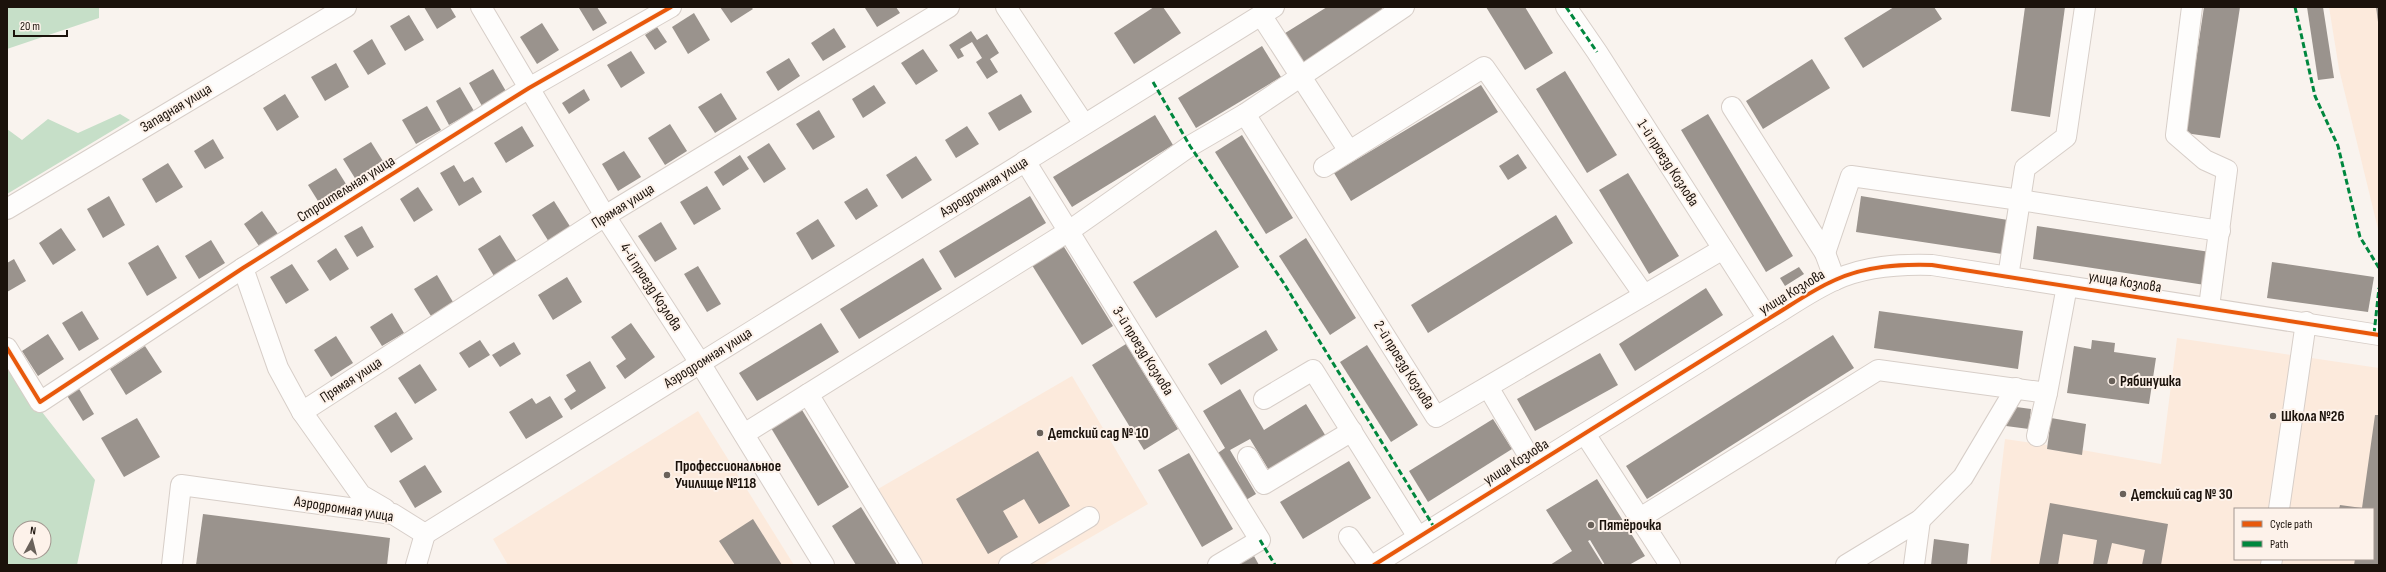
<svg xmlns="http://www.w3.org/2000/svg" width="2386" height="572" font-family="'Sofia Sans Condensed',sans-serif">
<rect width="100%" height="100%" fill="#f9f3ee"/>
<g fill="#fceadc" fill-rule="evenodd">
<polygon points="2329,7 2379,7 2379,233 2339,69"/>
<path d="M2177 338 2379 368V565H1990L2005 439 2047 445V449L2081 454 2082 450 2161 464ZM2235 509H2373V559H2235Z"/>
<polygon points="1072,376 1148,504 1043,565 923,565 878,489"/>
<polygon points="698,411 794,565 508,565 493,539"/>
</g>
<g fill="#c6dfc8" fill-rule="evenodd">
<polygon points="7,7 99,7 99,18 7,49"/>
<polygon points="120,114 130,120 7,194 7,129 22,140 48,119 78,133"/>
<path d="M7 367 95 480 77 565H7ZM20 528H44V552H20Z"/>
</g>
<g fill="#9a938d">
<polygon points="424,7 450,7 456,17 437,29"/>
<polygon points="581,7 597,7 607,23 593,31 579,8"/>
<polygon points="720,7 751,7 753,9 731,23"/>
<polygon points="868,7 896,7 900,13 877,27 865,8"/>
<polygon points="1154,7 1163,7 1181,33 1134,64 1114,33"/>
<polygon points="1327,7 1381,7 1384,12 1300,65 1282,35"/>
<polygon points="1486,7 1525,7 1553,53 1525,70"/>
<polygon points="1894,7 1934,7 1942,19 1863,68 1844,38"/>
<polygon points="2025,7 2065,7 2050,117 2011,111"/>
<polygon points="2204,7 2240,7 2220,138 2185,133"/>
<polygon points="2307,7 2323,7 2334,78 2318,80"/>
<polygon points="2376,7 2379,7 2379,22 2378,22"/>
<polygon points="694,13 710,40 688,54 672,27"/>
<polygon points="409,15 424,40 405,51 390,26"/>
<polygon points="542,23 559,50 537,64 520,37"/>
<polygon points="657,27 667,42 655,50 645,35"/>
<polygon points="834,28 846,47 823,61 811,43"/>
<polygon points="971,31 977,40 987,34 999,53 990,59 998,72 987,79 976,62 982,58 972,42 960,49 964,56 958,59 949,45"/>
<polygon points="372,39 386,64 368,75 353,51"/>
<polygon points="1262,46 1281,77 1196,128 1178,98"/>
<polygon points="923,49 938,71 916,85 901,63"/>
<polygon points="631,51 645,73 621,88 607,65"/>
<polygon points="789,58 800,76 778,91 766,72"/>
<polygon points="1812,59 1830,88 1763,129 1746,101"/>
<polygon points="336,63 349,87 325,101 311,77"/>
<polygon points="493,69 507,93 482,106 469,83"/>
<polygon points="1565,71 1617,155 1587,173 1536,89"/>
<polygon points="874,85 886,103 863,118 852,99"/>
<polygon points="1481,85 1498,112 1351,201 1334,173"/>
<polygon points="460,87 474,111 449,125 436,101"/>
<polygon points="584,89 590,100 569,114 562,103"/>
<polygon points="721,93 737,119 715,133 698,107"/>
<polygon points="285,94 299,117 277,131 263,108"/>
<polygon points="1021,94 1032,112 999,131 988,113"/>
<polygon points="427,106 441,130 416,144 402,120"/>
<polygon points="819,110 835,137 813,150 796,124"/>
<polygon points="1708,114 1793,256 1766,272 1681,130"/>
<polygon points="1155,115 1173,145 1072,207 1053,177"/>
<polygon points="670,124 687,151 665,165 648,138"/>
<polygon points="522,126 534,146 506,163 494,143"/>
<polygon points="967,126 979,144 956,158 945,140"/>
<polygon points="1242,135 1293,218 1266,234 1215,152"/>
<polygon points="213,139 224,158 205,169 194,151"/>
<polygon points="371,142 386,166 358,183 343,159"/>
<polygon points="769,143 786,169 764,183 747,157"/>
<polygon points="624,151 641,177 618,191 602,164"/>
<polygon points="1518,154 1527,168 1508,180 1499,166"/>
<polygon points="740,155 749,169 723,186 714,172"/>
<polygon points="916,156 932,180 902,199 886,175"/>
<polygon points="168,163 183,187 156,203 142,179"/>
<polygon points="454,165 464,182 473,177 482,192 459,206 440,173"/>
<polygon points="336,168 351,192 323,209 308,185"/>
<polygon points="1628,173 1679,256 1649,274 1599,190"/>
<polygon points="707,186 721,209 694,225 680,202"/>
<polygon points="418,187 433,210 414,222 400,199"/>
<polygon points="867,188 878,206 856,220 844,202"/>
<polygon points="109,196 125,225 103,238 87,209"/>
<polygon points="1030,196 1046,223 955,278 939,251"/>
<polygon points="1861,196 2008,220 2002,254 1856,232"/>
<polygon points="554,201 571,228 549,242 532,215"/>
<polygon points="262,211 278,234 259,246 244,224"/>
<polygon points="1556,215 1573,243 1428,333 1411,305"/>
<polygon points="818,219 835,246 812,260 796,233"/>
<polygon points="661,222 677,249 655,262 638,236"/>
<polygon points="362,226 374,247 357,257 344,236"/>
<polygon points="2037,226 2210,252 2205,285 2033,259"/>
<polygon points="61,228 76,250 53,265 39,243"/>
<polygon points="1216,230 1239,267 1156,318 1133,282"/>
<polygon points="500,235 517,262 494,276 478,249"/>
<polygon points="1306,238 1356,318 1330,335 1279,256"/>
<polygon points="211,240 225,263 199,279 185,256"/>
<polygon points="1061,242 1113,326 1082,345 1030,262"/>
<polygon points="158,245 177,278 147,296 128,263"/>
<polygon points="336,248 349,269 330,281 317,261"/>
<polygon points="923,258 942,289 859,339 840,309"/>
<polygon points="14,259 26,281 7,292 7,263"/>
<polygon points="2272,262 2374,277 2368,312 2267,298"/>
<polygon points="292,264 309,290 286,304 270,277"/>
<polygon points="698,266 721,304 707,312 684,274"/>
<polygon points="1799,267 1804,274 1785,286 1780,278"/>
<polygon points="437,275 453,302 431,316 414,289"/>
<polygon points="567,277 582,302 553,320 538,295"/>
<polygon points="1706,288 1723,315 1635,371 1619,344"/>
<polygon points="82,311 99,339 79,351 62,323"/>
<polygon points="1879,311 2023,331 2018,369 1874,348"/>
<polygon points="392,313 404,333 382,346 370,327"/>
<polygon points="631,323 655,357 625,379 616,366 626,359 611,337"/>
<polygon points="821,323 839,352 757,401 739,373"/>
<polygon points="1266,330 1278,350 1221,385 1208,364"/>
<polygon points="48,334 64,359 38,376 22,351"/>
<polygon points="1833,335 1854,368 1647,499 1626,466"/>
<polygon points="336,336 353,363 331,377 314,350"/>
<polygon points="480,340 490,355 469,368 459,353"/>
<polygon points="2092,340 2115,343 2114,352 2156,358 2149,404 2067,393 2074,346 2091,349"/>
<polygon points="514,342 521,354 500,367 492,355"/>
<polygon points="1126,344 1178,429 1144,450 1092,365"/>
<polygon points="1367,345 1418,425 1391,442 1340,362"/>
<polygon points="145,346 162,372 126,395 110,369"/>
<polygon points="1600,353 1618,385 1535,431 1517,399"/>
<polygon points="590,361 606,388 571,410 564,399 576,391 566,375"/>
<polygon points="420,364 437,390 415,404 398,378"/>
<polygon points="78,387 94,414 83,421 66,394"/>
<polygon points="1240,389 1264,430 1306,404 1327,438 1270,472 1250,439 1230,450 1256,494 1246,500 1218,453 1225,448 1203,411"/>
<polygon points="550,396 563,417 526,439 509,412 532,398 536,404"/>
<polygon points="799,405 849,487 818,506 768,423"/>
<polygon points="2009,406 2031,409 2029,429 2006,426"/>
<polygon points="396,412 413,439 391,453 374,426"/>
<polygon points="2375,415 2379,415 2379,565 2354,565 2355,559 2373,559 2373,509 2339,509 2340,505 2362,508"/>
<polygon points="137,418 160,457 124,477 101,438"/>
<polygon points="2051,418 2086,424 2082,455 2047,449"/>
<polygon points="1493,419 1512,449 1428,502 1409,471"/>
<polygon points="1038,451 1070,506 1039,524 1024,499 1003,511 1018,537 988,554 956,499"/>
<polygon points="1189,453 1233,529 1202,547 1158,470"/>
<polygon points="1349,461 1371,498 1303,539 1280,502"/>
<polygon points="425,465 442,492 415,508 399,481"/>
<polygon points="1597,479 1645,556 1629,565 1605,565 1590,540 1588,541 1603,565 1550,565 1572,551 1546,510"/>
<polygon points="2050,503 2168,524 2161,565 2142,565 2145,550 2112,543 2107,565 2093,565 2097,540 2063,534 2058,565 2039,565"/>
<polygon points="861,507 897,565 856,565 832,526"/>
<polygon points="203,514 390,538 387,565 196,565"/>
<polygon points="753,519 782,565 735,565 719,541"/>
<polygon points="1934,539 1969,544 1967,565 1931,565"/>
<polygon points="1254,556 1259,565 1238,565"/>
</g>
<g fill="none" stroke-linecap="round" stroke-linejoin="round">
<defs>
<g id="minor">
<polyline points="481,7 605,216 700,363 824,565"/>
<polyline points="1006,7 1084,124"/>
<polyline points="1566,7 1597,52 1768,319"/>
<polyline points="2192,7 2176,135 2205,160 2227,170 2209,307"/>
<polyline points="1261,15 1349,151"/>
<polyline points="1732,107 1825,253 1835,280"/>
<polyline points="1245,114 1436,417 1723,249"/>
<polyline points="1025,161 1260,540 1218,565"/>
<polyline points="1324,167 1484,67 1644,295"/>
<polyline points="7,209 346,7"/>
<polyline points="1825,253 1851,176 2020,200 2025,168 2066,137 2085,7"/>
<polyline points="243,268 278,368 302,412 361,495 385,509"/>
<polyline points="2008,277 2020,200 2220,231"/>
<polyline points="7,348 40,402 243,268 529,88 671,7"/>
<polyline points="1488,387 1534,465"/>
<polyline points="808,394 912,565"/>
<polyline points="1264,399 1313,370 1418,537"/>
<polyline points="302,412 605,216 949,7"/>
<polyline points="744,434 1069,231 1190,146 1245,114 1404,7"/>
<polyline points="1585,434 1670,565"/>
<polyline points="2037,436 2047,393 2067,286"/>
<polyline points="1248,457 1264,484 1352,431"/>
<polyline points="2279,509 2306,322"/>
<polyline points="1640,518 1878,370 2047,393"/>
<polyline points="1349,537 1369,565"/>
<polyline points="172,565 181,485 393,514 425,534 1274,7"/>
<polyline points="416,565 425,534"/>
<polyline points="1009,565 1089,517"/>
<path d="M1374 565 1768 319C1790 306 1812 290 1835 280 1865 266 1899 264 1932 265L2379 335"/>
<polyline points="1846,565 1920,520 1963,477 2016,388"/>
<polyline points="1914,565 1920,520"/>
<polyline points="2271,565 2272,559"/>
</g>
</defs>
<use href="#minor" stroke="#d7cec8" stroke-width="22"/>
<use href="#minor" stroke="#fefdfc" stroke-width="20"/>
<g stroke="#00873e" stroke-width="3" stroke-dasharray="6 3" stroke-linecap="butt">
<polyline points="1566,7 1597,52"/>
<polyline points="2295,7 2315,96 2338,146 2360,237 2379,268"/>
<polyline points="1153,82 1190,146 1283,282 1434,527"/>
<polyline points="2374,334 2379,288"/>
<polyline points="1260,540 1275,565"/>
</g>
<defs>
<g id="cycleway">
<polyline points="7,348 40,402 243,268 529,88 671,7"/>
<path d="M1374 565 1768 319C1790 306 1812 290 1835 280 1865 266 1899 264 1932 265L2379 335"/>
</g>
</defs>
<use href="#cycleway" stroke="#fdf2ea" stroke-width="6"/>
<use href="#cycleway" stroke="#e8590c" stroke-width="4"/>
</g>
<g fill="#69615a" stroke="#fdf2ea" stroke-width="1.5">
<circle cx="2112" cy="381" r="4"/>
<circle cx="2273" cy="416" r="4"/>
<circle cx="1040" cy="433" r="4"/>
<circle cx="667" cy="475" r="4"/>
<circle cx="2123" cy="494" r="4"/>
<circle cx="1591" cy="525" r="4"/>
</g>
<g text-anchor="middle" dominant-baseline="central" stroke-width="4" stroke-linejoin="round" paint-order="stroke">
<g font-size="15" fill="#1b120b" stroke="#fdf2ea">
<text transform="translate(176 108) rotate(-31)">Западная улица</text>
<text transform="translate(1668 163) rotate(57)">1-й проезд Козлова</text>
<text transform="translate(984 187) rotate(-32)">Аэродромная улица</text>
<text transform="translate(346 189) rotate(-32)">Строительная улица</text>
<text transform="translate(623 206) rotate(-32)">Прямая улица</text>
<text transform="translate(2125 282) rotate(9)">улица Козлова</text>
<text transform="translate(651 287) rotate(57)">4-й проезд Козлова</text>
<text transform="translate(1792 292) rotate(-31)">улица Козлова</text>
<text transform="translate(1143 351) rotate(58)">3-й проезд Козлова</text>
<text transform="translate(708 358) rotate(-32)">Аэродромная улица</text>
<text transform="translate(1404 365) rotate(58)">2-й проезд Козлова</text>
<text transform="translate(351 380) rotate(-33)">Прямая улица</text>
<text transform="translate(1516 462) rotate(-32)">улица Козлова</text>
<text transform="translate(344 509) rotate(9)">Аэродромная улица</text>
</g>
<g font-size="15" font-weight="bold" fill="#1b120b" stroke="#fdf2ea" text-anchor="start">
<text x="2120" y="381">Рябинушка</text>
<text x="2281" y="416">Школа №26</text>
<text x="1048" y="433">Детский сад № 10</text>
<text x="675" y="466">Профессиональное<tspan x="675" dy="17">Училище №118</tspan></text>
<text x="2131" y="494">Детский сад № 30</text>
<text x="1599" y="525">Пятёрочка</text>
</g>
</g>
<rect width="2386" height="572" fill="none" stroke="#1b120b" stroke-width="16"/>
<rect x="2234" y="508" width="140" height="52" fill="#fdf2ea" stroke="#a39891"/>
<rect x="2242" y="521" width="20" height="6" fill="#e8590c" stroke="#a39891"/>
<text x="2270" y="528" font-size="12" fill="#1b120b">Cycle path</text>
<rect x="2242" y="541" width="20" height="6" fill="#00873e" stroke="#a39891"/>
<text x="2270" y="548" font-size="12" fill="#1b120b">Path</text>
<g transform="translate(32 540) rotate(7)"><circle r="19" fill="#fdf2ea" stroke="#a39891"/>
<path d="M0-3L7 15L0 10L-7 15Z" fill="#69615a"/>
<text y="-6" font-size="11" font-weight="bold" text-anchor="middle" fill="#1b120b">N</text>
</g>
<path d="M14 30v6h53v-6" fill="none" stroke="#1b120b" stroke-width="2"/>
<text x="20" y="30" font-size="12" fill="#1b120b" stroke="#fdf2ea" stroke-width="3" paint-order="stroke">20 m</text>
</svg>
